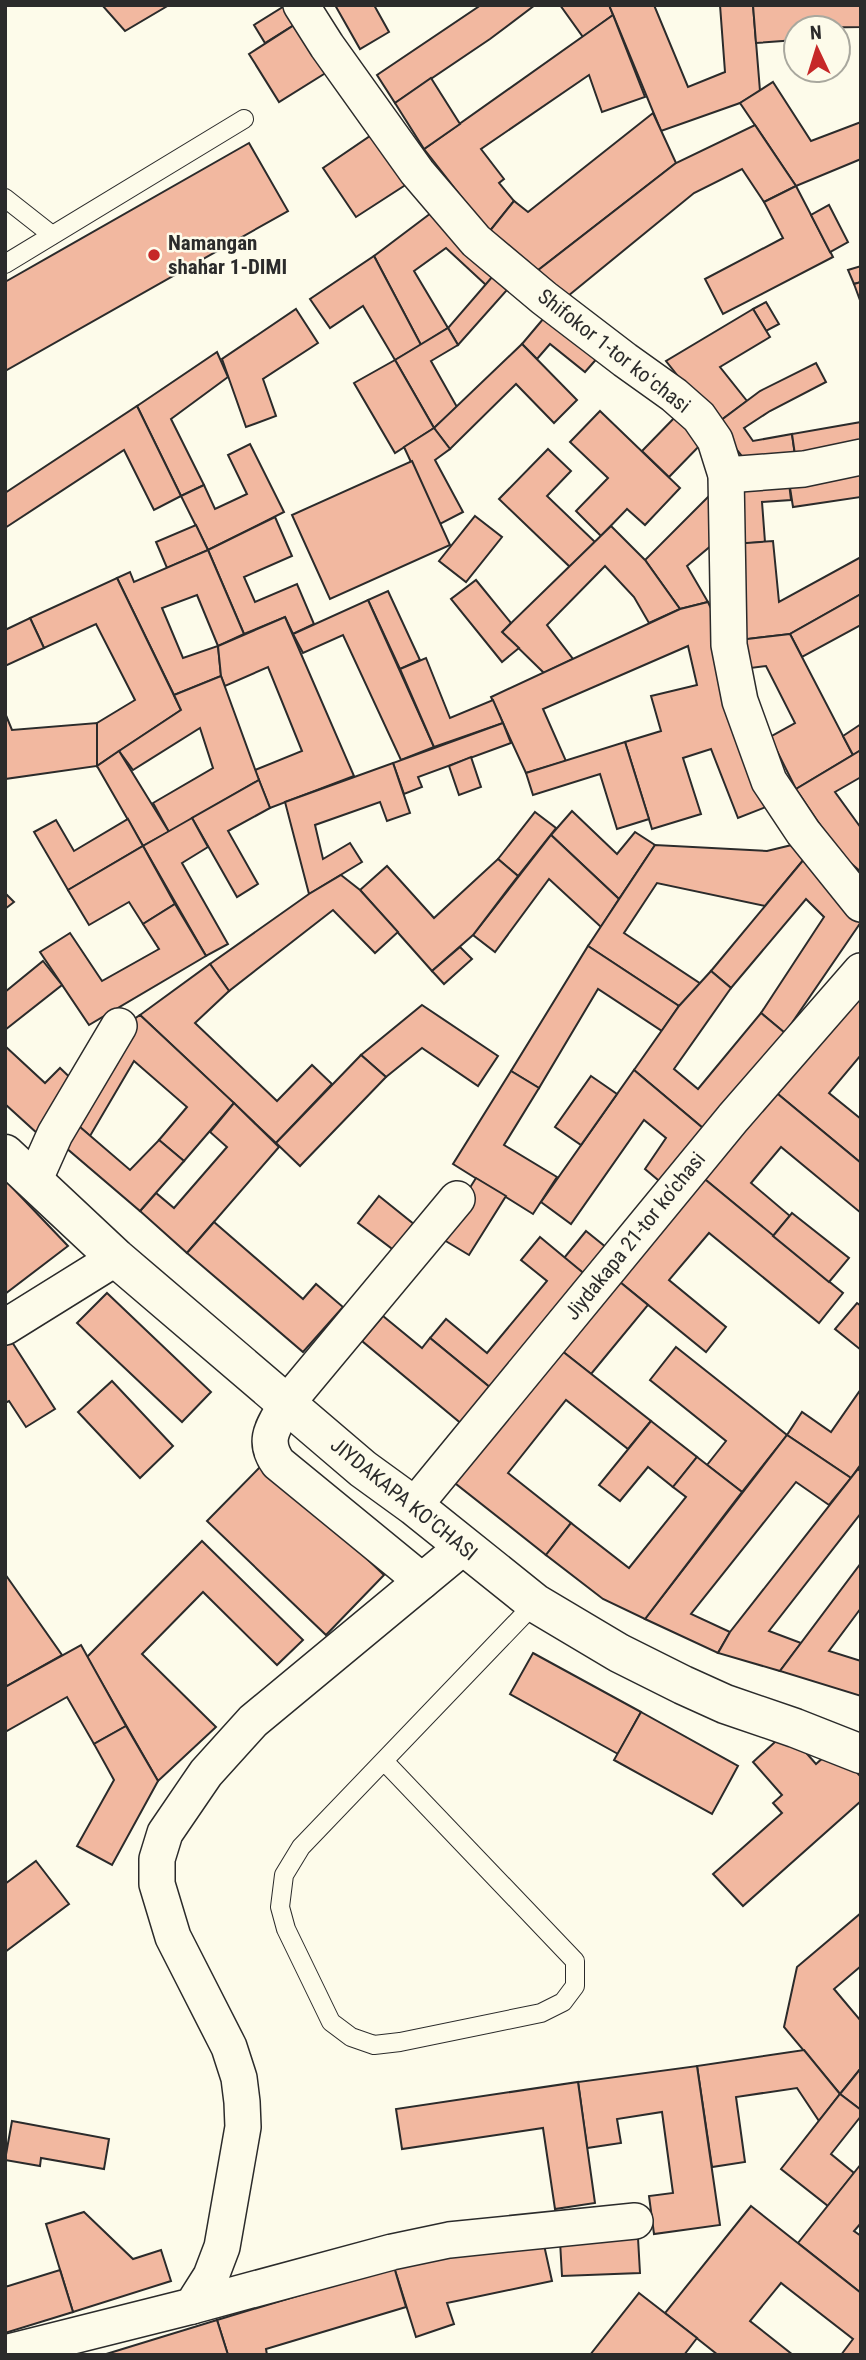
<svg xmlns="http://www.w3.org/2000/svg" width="866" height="2360" font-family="'Roboto Condensed',sans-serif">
<rect width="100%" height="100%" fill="#fdfbea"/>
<g fill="#f2b8a0" stroke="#2b2b2b" stroke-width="2" fill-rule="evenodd">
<polygon points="102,5 169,5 125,31"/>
<polygon points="286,5 302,20 265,43 254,25"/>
<polygon points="335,5 374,5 389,32 360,49"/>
<polygon points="481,5 535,5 490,39 395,103 377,75"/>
<polygon points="560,5 609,5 613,15 583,37"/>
<polygon points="609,5 654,5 688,87 725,72 720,5 753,5 760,91 740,103 661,131"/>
<polygon points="753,5 861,5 861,27 796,28 796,40 756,43"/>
<polygon points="613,15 645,97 602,112 589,75 481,149 504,179 499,183 514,201 489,232 424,149"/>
<polygon points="302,20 332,69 279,102 249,54"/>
<polygon points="431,78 460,124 424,149 395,103"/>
<polygon points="773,82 811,141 861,122 861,159 796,186 740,103"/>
<polygon points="653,113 676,163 537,271 489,232 514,201 528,212"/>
<polygon points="755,125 796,186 764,202 742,169 694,193 568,296 537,271 676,163"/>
<polygon points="373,134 407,184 356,217 323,168"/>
<polygon points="249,143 288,211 5,371 5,282"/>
<polygon points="796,186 833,257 723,314 705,279 783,238 764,202"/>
<polygon points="829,205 848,242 830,252 811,215"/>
<polygon points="435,210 499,269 486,285 446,248 414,271 448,328 421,345 374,256"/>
<polygon points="374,256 421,345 395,360 363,306 330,328 310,299"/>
<polygon points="861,266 861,282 854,284 848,270"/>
<polygon points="499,269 514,282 458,345 448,328"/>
<polygon points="861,282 861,303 854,284"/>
<polygon points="766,302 779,324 766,331 753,309"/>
<polygon points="296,309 318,343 263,379 276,416 246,427 222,359"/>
<polygon points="753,309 770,337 720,367 747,401 716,424 666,361"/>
<polygon points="549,312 600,355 585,372 550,344 537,359 522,344"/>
<polygon points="448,328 458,345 431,361 457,407 434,428 395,360"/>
<polygon points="522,344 577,400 554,423 516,384 450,449 434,428"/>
<polygon points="217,352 228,377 171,419 204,485 181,496 137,406"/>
<polygon points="395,360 434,428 395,453 354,383"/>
<polygon points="816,363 826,382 770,411 744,428 753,441 792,434 796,462 749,465 716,424 760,391"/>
<polygon points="137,406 181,496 154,510 124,450 5,528 5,493"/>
<polygon points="600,411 680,488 645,525 627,509 601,536 576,511 608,478 570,442"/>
<polygon points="680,412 707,438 669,477 642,451"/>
<polygon points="861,422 861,451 796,462 792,434"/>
<polygon points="434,428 450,449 435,460 463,512 440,524 404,447"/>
<polygon points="250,444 284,512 208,550 181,496 204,485 215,509 247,494 228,455"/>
<polygon points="548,449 571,471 547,496 595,542 570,567 499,499"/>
<polygon points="412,461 450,545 330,599 292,515"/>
<polygon points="861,463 861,497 793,507 788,475"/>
<polygon points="788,475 791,500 762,502 765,542 738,544 734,477"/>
<polygon points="709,496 713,544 687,566 708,602 680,609 645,560"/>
<polygon points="475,516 502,537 466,582 439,561"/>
<polygon points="275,517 292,556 244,577 255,602 297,584 314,624 293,634 285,617 244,634 208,550"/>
<polygon points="196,525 208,550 167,568 156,542"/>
<polygon points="611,526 645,560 680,609 649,623 634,597 605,566 547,625 573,659 544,673 502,632"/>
<polygon points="773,541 779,602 861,557 861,594 790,634 739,640 733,544"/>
<path d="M208 550 244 634 218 646 221 676 174 695 117 578 130 572 134 582ZM197 595 218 646 183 658 162 608Z"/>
<polygon points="117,578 181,710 97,766 97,723 135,700 96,624 44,648 30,618"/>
<polygon points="476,580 511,623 502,632 519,648 502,662 451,599"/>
<polygon points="388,591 420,660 400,669 368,600"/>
<polygon points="861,594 861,625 802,657 790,634"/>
<polygon points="368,600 434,747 401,760 343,635 303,653 293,634"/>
<polygon points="708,602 722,632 771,805 738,818 711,749 683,758 701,814 652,829 625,742 661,731 651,696 697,685 688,646 543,709 566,761 526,773 491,697 680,609"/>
<polygon points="285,617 354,776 270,808 255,770 302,751 268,667 225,686 221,676 218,646"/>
<polygon points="30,618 44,648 5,666 5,630"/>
<polygon points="790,634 853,755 796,789 770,737 795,723 766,666 743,669 739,640"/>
<polygon points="426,658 450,718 493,700 503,723 434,747 400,669"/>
<polygon points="221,676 259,780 169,832 153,803 213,768 200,728 133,770 119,751 181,710 174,695"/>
<polygon points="5,713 12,730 97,723 97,766 5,779"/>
<polygon points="503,723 511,743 418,777 422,787 404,794 393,763"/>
<polygon points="861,724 861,750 853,755 843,736"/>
<polygon points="625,742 649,819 617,829 600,774 533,795 526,773"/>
<polygon points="861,750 861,777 835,792 861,828 861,872 839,853 796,789"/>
<polygon points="119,751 169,832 143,846 97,766"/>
<polygon points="471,757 481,787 459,795 449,766"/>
<polygon points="393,763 410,813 387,821 380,802 315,825 323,859 350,843 362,862 309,894 285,802"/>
<polygon points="259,780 270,808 228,831 258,884 237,897 192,818"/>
<polygon points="572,811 617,854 635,832 655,845 619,899 551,835"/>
<polygon points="535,812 556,828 518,876 498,859"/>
<polygon points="192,818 208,847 182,863 228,944 206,956 143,846"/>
<polygon points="128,819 143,846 68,890 34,832 56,820 74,851"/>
<polygon points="551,835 619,899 601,927 549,879 495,952 473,935"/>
<polygon points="796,844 805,858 765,906 657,883 624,933 701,984 679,1006 588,946 655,845 767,851"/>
<polygon points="143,846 175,904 143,924 129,902 89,925 68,890"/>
<polygon points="805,858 861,915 861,922 785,1033 761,1013 824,917 806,899 731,988 711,971"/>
<polygon points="498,859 518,876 473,935 432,971 360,890 387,866 434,918"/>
<polygon points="341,875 360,890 398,932 375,953 333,910 229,991 210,964 309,894"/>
<polygon points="5,893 14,902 5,909"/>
<polygon points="175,904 206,956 89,1025 40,952 70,933 102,981 159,949 143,924"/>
<polygon points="588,946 679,1006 662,1031 598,989 539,1088 511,1071"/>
<polygon points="460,947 472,959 444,984 432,971"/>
<polygon points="43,961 62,985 5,1030 5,992"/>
<polygon points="210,964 229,991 195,1023 277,1101 312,1065 332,1084 276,1143 140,1015"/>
<polygon points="711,971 731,988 674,1069 698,1089 761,1013 785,1033 704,1129 634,1070 679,1006"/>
<polygon points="861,992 861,1055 829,1093 861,1119 861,1163 773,1090"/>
<polygon points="422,1005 498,1056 478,1086 422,1048 386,1077 361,1055"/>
<polygon points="140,1015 234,1103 184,1161 159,1140 187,1107 134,1061 90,1136 73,1121 122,1027"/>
<polygon points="5,1046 45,1083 60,1068 79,1086 38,1134 5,1104"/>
<polygon points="361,1055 386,1077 300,1166 276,1143"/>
<polygon points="634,1070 704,1129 664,1185 645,1169 666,1138 644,1120 571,1224 541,1202"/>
<polygon points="511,1071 539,1088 504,1145 557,1177 533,1214 453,1164"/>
<polygon points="591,1076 617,1094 581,1145 555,1127"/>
<polygon points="773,1090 861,1163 861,1213 781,1147 751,1183 790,1216 773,1236 701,1176"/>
<polygon points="234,1103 279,1147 187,1253 140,1211 156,1193 174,1208 227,1147 210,1132"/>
<polygon points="73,1121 130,1170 159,1140 184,1161 140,1211 58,1141"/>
<polygon points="701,1176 843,1293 819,1323 709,1233 669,1280 726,1327 706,1352 615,1278"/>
<polygon points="476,1178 506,1196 469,1255 439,1237"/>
<polygon points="5,1180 68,1246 5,1294"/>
<polygon points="379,1196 415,1225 395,1251 358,1223"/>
<polygon points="792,1213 849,1258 829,1282 773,1236"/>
<polygon points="214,1222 303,1299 316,1284 343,1307 303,1352 187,1253"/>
<polygon points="586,1231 607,1248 587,1276 564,1258"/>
<polygon points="540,1237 587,1276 492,1389 430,1338 446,1319 487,1353 547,1281 521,1260"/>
<polygon points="615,1278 648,1305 591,1374 557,1347"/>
<polygon points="107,1293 211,1392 182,1422 77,1323"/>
<polygon points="857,1303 861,1306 861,1350 835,1329"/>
<polygon points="383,1316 422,1348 430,1338 492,1389 463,1425 362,1341"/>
<polygon points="12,1342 55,1409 26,1427 9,1401 5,1403 5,1346"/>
<polygon points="557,1347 651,1421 628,1449 566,1400 508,1473 571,1523 546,1555 451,1480"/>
<polygon points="676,1347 787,1435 742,1492 707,1465 726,1441 650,1380"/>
<polygon points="112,1381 173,1446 140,1478 78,1412"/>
<polygon points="861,1389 861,1464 851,1478 787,1435 802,1412 831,1432"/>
<polygon points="651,1421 697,1457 673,1487 648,1467 620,1501 599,1485"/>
<polygon points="787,1435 851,1478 829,1505 796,1482 691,1614 730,1632 718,1653 645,1619"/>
<polygon points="697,1457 742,1492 645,1619 603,1599 546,1555 571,1523 629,1568 686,1497 673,1487"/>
<polygon points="265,1462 384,1575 326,1635 207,1521"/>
<polygon points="858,1469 861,1472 861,1513 769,1631 801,1643 780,1671 718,1653 730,1632"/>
<polygon points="202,1541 303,1640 277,1665 203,1592 142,1654 216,1727 158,1781 87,1657"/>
<polygon points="861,1563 861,1608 829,1651 861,1661 861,1696 780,1671"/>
<polygon points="5,1574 62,1655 5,1687"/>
<polygon points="81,1645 126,1726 94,1744 67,1697 5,1732 5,1687"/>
<polygon points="533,1653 641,1712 618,1754 510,1694"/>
<polygon points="641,1712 738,1766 712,1814 614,1760"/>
<polygon points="126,1726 158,1781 112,1865 77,1846 114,1780 94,1744"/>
<polygon points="787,1731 816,1764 834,1748 861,1777 861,1801 743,1906 713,1874 782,1813 773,1803 782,1795 753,1762"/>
<polygon points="36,1861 69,1904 5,1952 5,1884"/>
<polygon points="861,1913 861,1966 834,1989 861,2021 861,2068 840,2094 784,2027 797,1967"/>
<polygon points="804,2050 840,2094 819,2121 797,2088 736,2097 745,2162 712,2167 697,2066"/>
<polygon points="697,2066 720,2225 654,2234 649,2196 673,2193 662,2112 617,2119 621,2143 587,2148 578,2082"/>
<polygon points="861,2068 861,2110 840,2094"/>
<polygon points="578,2082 595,2203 555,2209 543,2128 402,2149 396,2109"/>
<polygon points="840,2094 861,2110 861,2116 831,2154 854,2173 828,2206 781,2169"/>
<polygon points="12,2121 109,2139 104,2169 41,2158 40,2166 5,2160"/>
<polygon points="861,2164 861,2223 854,2231 861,2236 861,2293 798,2243"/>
<polygon points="751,2206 861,2293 861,2355 841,2355 853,2339 781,2283 750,2321 793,2355 718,2355 665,2313"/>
<polygon points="84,2212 133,2259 161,2250 171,2281 73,2312 46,2224"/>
<polygon points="542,2236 552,2281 447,2303 454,2324 416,2337 394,2267"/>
<polygon points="638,2238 640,2273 562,2276 560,2241"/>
<polygon points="394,2267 406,2307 266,2349 267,2355 228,2355 217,2320"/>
<polygon points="60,2270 73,2312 5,2333 5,2287"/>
<polygon points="639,2293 697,2338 684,2355 590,2355"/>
<polygon points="217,2320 228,2355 103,2355"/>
</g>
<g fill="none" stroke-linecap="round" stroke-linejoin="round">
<defs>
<g id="lane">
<polyline points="5,198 52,235"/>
<polyline points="5,264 244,119"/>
<polyline points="384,1761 575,1961 575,1986 563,2002 541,2013 400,2042 374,2045 351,2037 331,2022 286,1929 280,1907 284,1875 301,1847 535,1603"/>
</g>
<g id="street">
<polyline points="301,5 327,46 417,172 476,241 544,298 625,360 674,395 699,417 715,440 726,475 729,645 740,701 769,781 803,832 861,904"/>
<polyline points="726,475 804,469 861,457"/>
<polyline points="34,1181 55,1134 119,1026"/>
<polyline points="5,1327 116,1258"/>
<polyline points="414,1506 733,1118 861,971"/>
<path d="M422 1581 278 1463C261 1439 275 1425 287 1403L457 1199"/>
<polyline points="192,2306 392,2252 449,2240 635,2221"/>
<polyline points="5,2353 192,2306 211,2276 222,2247 243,2127 242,2102 239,2078 229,2047 173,1937 157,1884 157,1859 165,1833 206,1773 253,1721 463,1547"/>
</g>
<polyline id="secondary" points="5,1154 116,1258 363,1469 414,1506 535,1603 619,1653 683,1685 725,1704 795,1728 861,1754"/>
</defs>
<use href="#lane" stroke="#2b2b2b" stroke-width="20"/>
<use href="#street" stroke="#2b2b2b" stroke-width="38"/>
<use href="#secondary" stroke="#2b2b2b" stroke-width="41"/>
<use href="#lane" stroke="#fdfbea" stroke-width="18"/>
<use href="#street" stroke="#fdfbea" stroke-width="35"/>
<use href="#secondary" stroke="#fdfbea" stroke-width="38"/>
</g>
<circle fill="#c62828" stroke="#fdfbea" stroke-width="2.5" cx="154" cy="255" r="7"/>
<g text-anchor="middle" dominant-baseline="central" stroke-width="5" stroke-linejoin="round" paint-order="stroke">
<g font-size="21" font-weight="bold" fill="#2b2b2b" stroke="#fdfbea" text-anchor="start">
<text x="168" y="243">Namangan<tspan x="168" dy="24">shahar 1-DIMI</tspan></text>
</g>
<g font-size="21" fill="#2b2b2b" stroke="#fdfbea">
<text transform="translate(614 351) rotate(38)">Shifokor 1-tor koʻchasi</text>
<text transform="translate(635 1236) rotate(-51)">Jiydakapa 21-tor koʼchasi</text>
<text transform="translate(404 1499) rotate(39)">JIYDAKAPA KO'CHASI</text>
</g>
</g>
<rect width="866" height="2360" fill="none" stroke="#2b2b2b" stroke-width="14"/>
<g transform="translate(817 49) rotate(356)"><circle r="33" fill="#fdfbea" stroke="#a9a89e" stroke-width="2"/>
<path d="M0-5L12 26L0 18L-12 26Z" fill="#c62828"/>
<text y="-10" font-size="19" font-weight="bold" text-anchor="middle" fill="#2b2b2b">N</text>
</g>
</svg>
